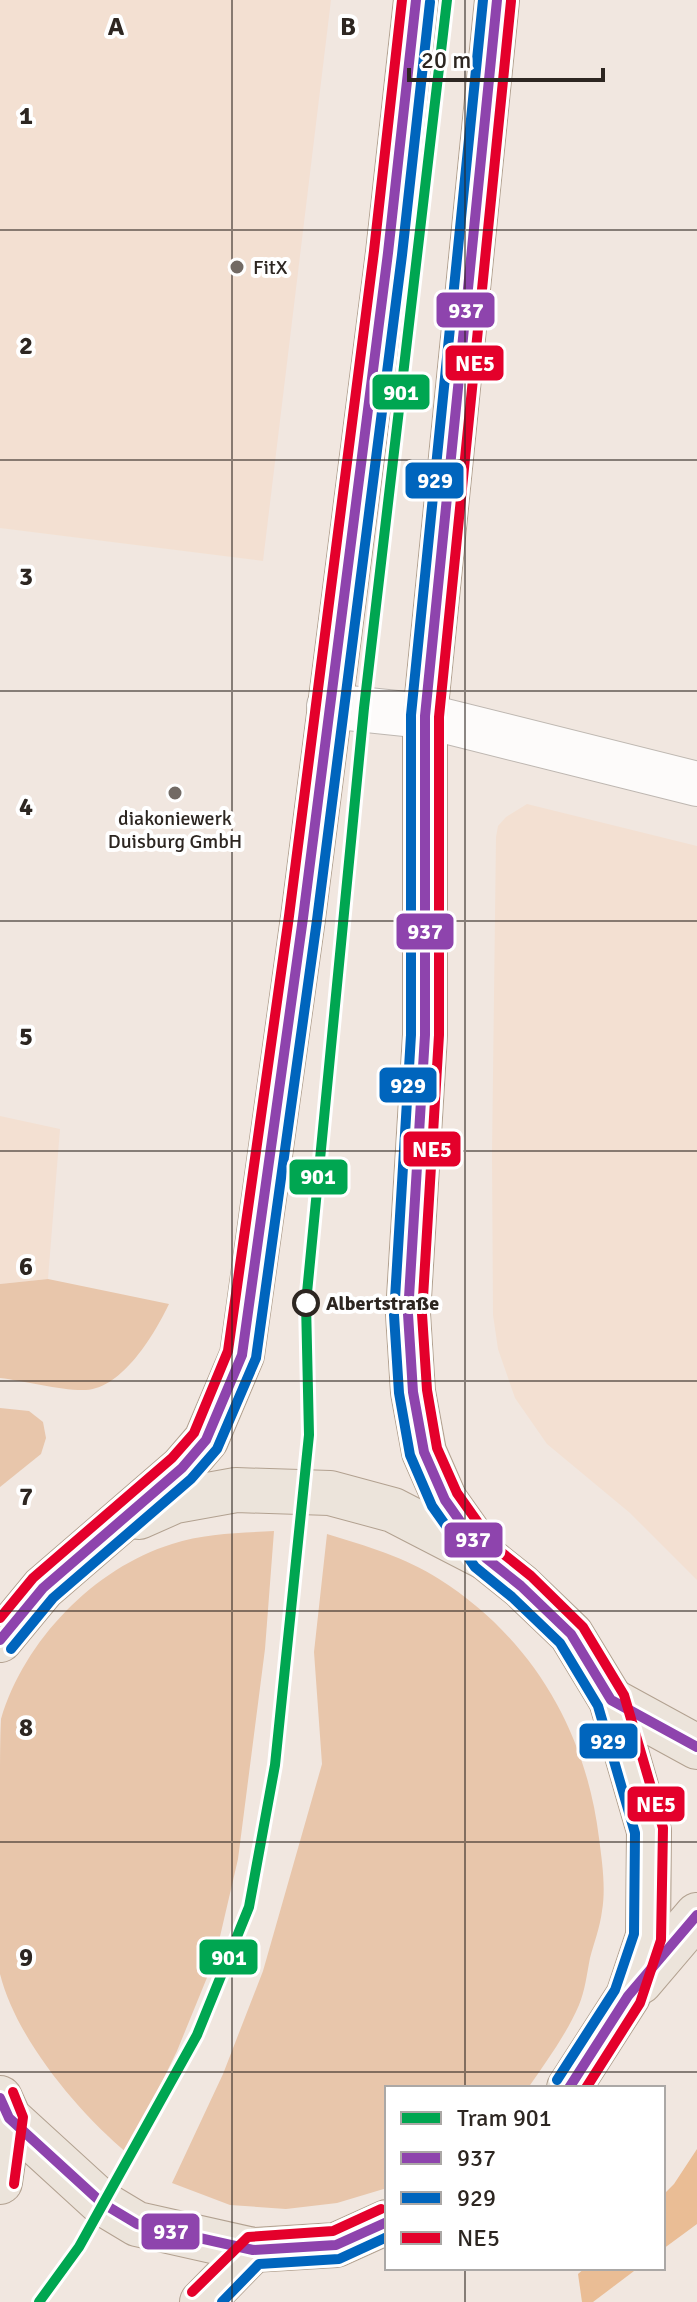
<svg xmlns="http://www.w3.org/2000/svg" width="697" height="2302" font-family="Signika,sans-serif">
<rect width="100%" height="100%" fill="#f1e7e0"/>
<g fill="#f3e0d2">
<polygon points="0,0 331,0 263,561 0,528"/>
<polygon points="527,804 697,846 697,1580 630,1513 547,1444 515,1398 498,1349 493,1315 492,1154 496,837 498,826 506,817"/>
<polygon points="0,1116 60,1129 48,1279 0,1284"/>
</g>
<g fill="#e8c6ab">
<path d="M48 1279 169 1304C155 1333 123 1388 86 1390 62 1391 25 1381 0 1378V1284Z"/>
<polygon points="0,1408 29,1411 43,1422 46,1438 41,1454 0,1487"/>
<path d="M274 1531 265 1649 238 1859 215 1958 177 2051 127 2153C77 2111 16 2038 0 1974 0 1913 0 1853 0 1792 0 1771 0 1738 1 1719 24 1641 94 1568 172 1544 205 1533 240 1533 274 1531Z"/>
<path d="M327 1534C366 1546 405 1557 439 1579 532 1638 586 1731 599 1838 602 1861 606 1888 602 1911 600 1927 594 1943 590 1958 587 1973 585 1991 579 2005 566 2035 546 2062 528 2088H387V2188L337 2203 286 2209 230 2205 172 2183 223 2074 263 1971 322 1764 314 1652Z"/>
</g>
<g fill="#eabd95">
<polygon points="697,2149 697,2224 663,2249 663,2195 674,2184"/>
<polygon points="585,2268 638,2268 593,2302 582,2302 578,2274"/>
</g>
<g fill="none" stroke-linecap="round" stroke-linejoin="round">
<defs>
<polyline id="minor" points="329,706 425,716 697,784"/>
<g id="major">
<polyline points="139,1517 175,1501 236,1490 330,1493 393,1510 486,1558 521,1586 571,1634 611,1700 649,1831 648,1936 628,1996 569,2088"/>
<polyline points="486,1558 445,1500 424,1452 413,1392 408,1314 425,1035 425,716 497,0"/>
<polyline points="0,1640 43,1588 182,1468 206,1440 242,1355 303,918 388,253 416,0"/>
<polyline points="611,1700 697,1747"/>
<polyline points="640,1982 697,1915"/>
<polyline points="0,2098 9,2118 102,2203 137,2224 253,2250 336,2245 387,2222"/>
<polyline points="0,2182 9,2118"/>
<polyline points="202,2302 253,2250"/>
</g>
</defs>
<use href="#minor" stroke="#beb7b1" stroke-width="46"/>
<use href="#major" stroke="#b2a190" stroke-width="46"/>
<use href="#minor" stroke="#fdfbfa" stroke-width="44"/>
<use href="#major" stroke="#ece4db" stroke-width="44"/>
<defs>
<g id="bus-1">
<polyline points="497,0 425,716 425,1035 408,1314 413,1392 424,1452 445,1500 486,1558 521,1586 571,1634 611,1700 697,1747"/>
<polyline points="0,1640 43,1588 182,1468 206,1440 242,1355 303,918 388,253 416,0"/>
<polyline points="569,2088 628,1996 697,1915"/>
<polyline points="0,2098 9,2118 102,2203 137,2224 253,2250 336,2245 387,2222"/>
</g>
<g id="bus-2">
<polyline points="483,0 411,715 411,1035 394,1315 399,1393 410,1455 432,1506 475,1567 512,1597 560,1643 598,1706 635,1833 634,1934 615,1990 557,2080"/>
<polyline points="11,1649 53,1598 191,1479 217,1449 256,1358 317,920 402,255 430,2"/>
<polyline points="222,2302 259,2264 339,2259 387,2237"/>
</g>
<g id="bus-3">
<polyline points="511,1 439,717 439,1035 422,1314 427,1390 437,1448 457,1493 496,1548 531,1576 583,1627 624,1695 663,1828 661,1940 640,2003 586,2088"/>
<polyline points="0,1618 33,1578 172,1458 194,1433 228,1351 289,916 374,251 402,0"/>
<polyline points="13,2092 23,2117 14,2184"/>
<polyline points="192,2292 248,2237 333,2231 381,2209"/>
</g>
</defs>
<use href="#bus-1" stroke="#fff" stroke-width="16"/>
<use href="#bus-2" stroke="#fff" stroke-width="16"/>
<use href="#bus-3" stroke="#fff" stroke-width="16"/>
<use href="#bus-1" stroke="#8e44ad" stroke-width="10"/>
<use href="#bus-2" stroke="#0065bd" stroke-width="10"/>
<use href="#bus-3" stroke="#e4002b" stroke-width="10"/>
<defs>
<polyline id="tram-1" points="39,2302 79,2247 197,2035 249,1907 275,1765 309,1435 306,1303 364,708 447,0"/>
</defs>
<use href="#tram-1" stroke="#fff" stroke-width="16"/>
<use href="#tram-1" stroke="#00a651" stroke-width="10"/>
</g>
<path fill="none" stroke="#2d2621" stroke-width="2" stroke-opacity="0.55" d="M232 0V2302M465 0V2088M0 230H697M0 460H697M0 691H697M0 921H697M0 1151H697M0 1381H697M0 1611H697M0 1842H697M0 2072H697M465 2268V2302"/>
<g fill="#726a64" stroke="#fff" stroke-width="3">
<circle cx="237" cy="267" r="8"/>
<circle cx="175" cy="793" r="8"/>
</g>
<circle fill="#fff" stroke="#2d2621" stroke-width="4" cx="306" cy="1303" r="12"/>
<g text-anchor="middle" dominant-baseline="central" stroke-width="8" stroke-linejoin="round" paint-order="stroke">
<g font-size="20" fill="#2d2621" stroke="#fff" text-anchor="start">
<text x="253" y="267">FitX</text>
<text x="175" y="818" text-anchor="middle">diakoniewerk<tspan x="175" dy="23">Duisburg GmbH</tspan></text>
</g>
<g font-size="20" font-weight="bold" fill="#2d2621" stroke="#fff" text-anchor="start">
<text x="326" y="1303">Albertstraße</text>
</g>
</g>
<g font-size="26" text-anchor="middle" font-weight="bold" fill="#2d2621" stroke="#fff" stroke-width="8" stroke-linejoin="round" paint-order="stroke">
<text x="116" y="35">A</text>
<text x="348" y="35">B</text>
<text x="26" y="124">1</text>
<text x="26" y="354">2</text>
<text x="26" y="585">3</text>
<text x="26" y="815">4</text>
<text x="26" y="1045">5</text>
<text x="26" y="1275">6</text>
<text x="26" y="1505">7</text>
<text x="26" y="1736">8</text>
<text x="26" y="1966">9</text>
</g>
<g stroke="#fff" stroke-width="3">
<rect x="435" y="291" width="61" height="38" rx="8" fill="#8e44ad"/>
<rect x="444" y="344" width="61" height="38" rx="8" fill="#e4002b"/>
<rect x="371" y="373" width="60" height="38" rx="8" fill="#00a651"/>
<rect x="404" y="461" width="61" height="39" rx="8" fill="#0065bd"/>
<rect x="395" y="912" width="60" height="39" rx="8" fill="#8e44ad"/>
<rect x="378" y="1066" width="60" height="38" rx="8" fill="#0065bd"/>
<rect x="402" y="1130" width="60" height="38" rx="8" fill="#e4002b"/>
<rect x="288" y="1158" width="61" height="38" rx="8" fill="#00a651"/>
<rect x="443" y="1521" width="61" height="38" rx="8" fill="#8e44ad"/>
<rect x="578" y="1722" width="61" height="38" rx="8" fill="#0065bd"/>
<rect x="626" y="1785" width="60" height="38" rx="8" fill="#e4002b"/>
<rect x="198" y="1938" width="61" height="38" rx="8" fill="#00a651"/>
<rect x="140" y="2212" width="61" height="39" rx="8" fill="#8e44ad"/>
</g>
<g font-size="22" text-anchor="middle" font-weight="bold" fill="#fff">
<text x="466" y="318">937</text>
<text x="475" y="371">NE5</text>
<text x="401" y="400">901</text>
<text x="435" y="488">929</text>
<text x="425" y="939">937</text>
<text x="408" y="1093">929</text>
<text x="432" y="1157">NE5</text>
<text x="318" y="1184">901</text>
<text x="473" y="1547">937</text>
<text x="608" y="1749">929</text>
<text x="656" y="1812">NE5</text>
<text x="229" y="1965">901</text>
<text x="171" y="2239">937</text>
</g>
<rect x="385" y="2086" width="280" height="184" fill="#ffffff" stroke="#aba8a6" stroke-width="2"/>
<rect x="401" y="2112" width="40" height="12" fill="#00a651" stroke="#aba8a6" stroke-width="2"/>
<text x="457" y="2126" font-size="24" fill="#2d2621">Tram 901</text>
<rect x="401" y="2152" width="40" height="12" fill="#8e44ad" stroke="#aba8a6" stroke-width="2"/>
<text x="457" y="2166" font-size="24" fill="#2d2621">937</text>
<rect x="401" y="2192" width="40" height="12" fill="#0065bd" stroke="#aba8a6" stroke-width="2"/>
<text x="457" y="2206" font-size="24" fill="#2d2621">929</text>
<rect x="401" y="2232" width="40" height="12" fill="#e4002b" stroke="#aba8a6" stroke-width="2"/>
<text x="457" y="2246" font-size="24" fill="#2d2621">NE5</text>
<path d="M409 68v12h194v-12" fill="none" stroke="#2d2621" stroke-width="4"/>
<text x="421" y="68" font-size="24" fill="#2d2621" stroke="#ffffff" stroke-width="6" paint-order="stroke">20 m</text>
</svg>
